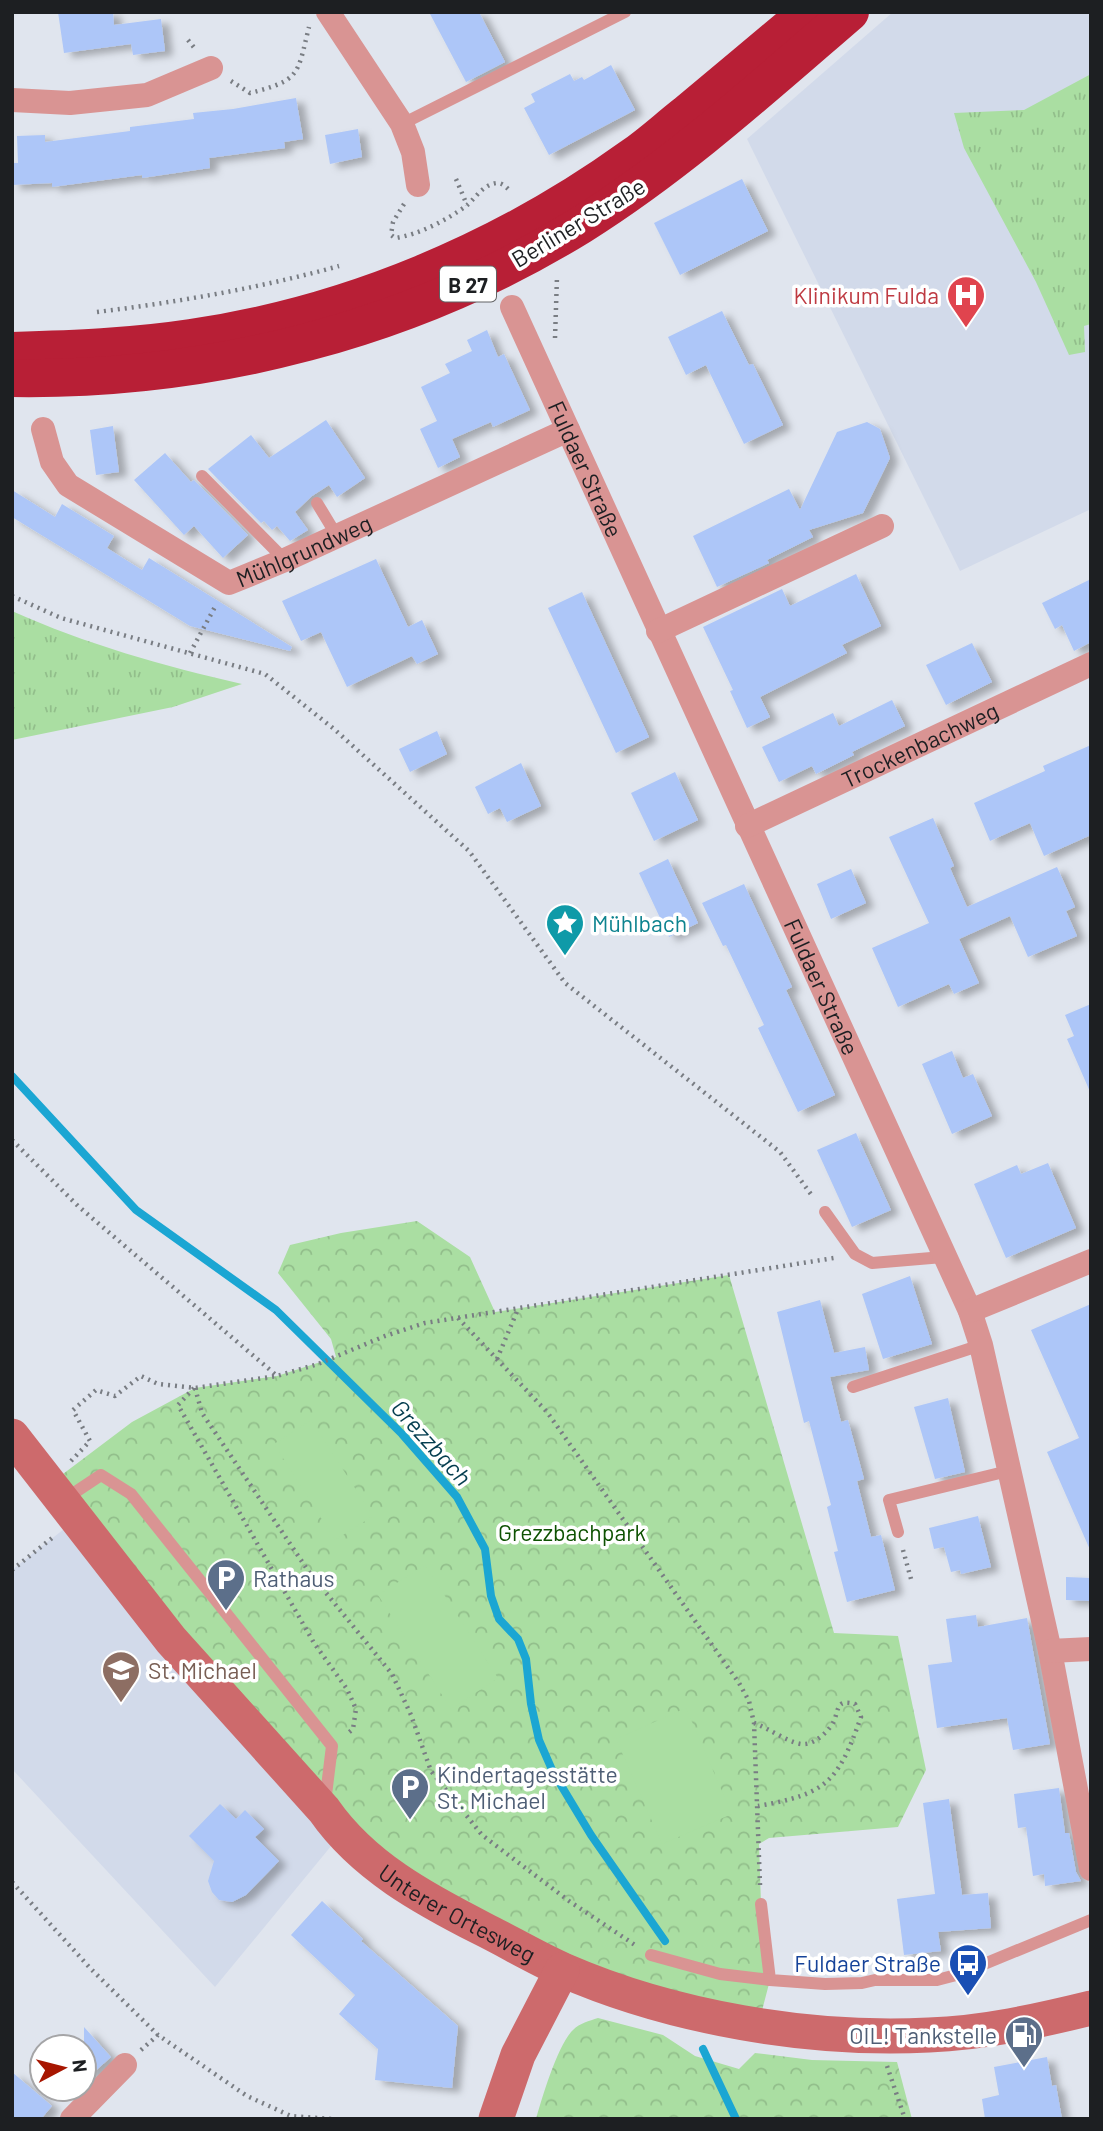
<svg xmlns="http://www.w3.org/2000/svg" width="1103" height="2131" font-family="Barlow,sans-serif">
<defs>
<pattern id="grass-tufts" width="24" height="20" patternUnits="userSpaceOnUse" patternTransform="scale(1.75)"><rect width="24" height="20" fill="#aadea2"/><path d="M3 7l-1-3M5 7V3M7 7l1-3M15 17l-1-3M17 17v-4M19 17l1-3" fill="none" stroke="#92be8b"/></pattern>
<pattern id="forest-crowns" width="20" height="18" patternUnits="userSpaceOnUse" patternTransform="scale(1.75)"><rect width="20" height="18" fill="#aadea2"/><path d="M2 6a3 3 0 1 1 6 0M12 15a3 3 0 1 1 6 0" fill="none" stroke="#92be8b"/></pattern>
<filter id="shadow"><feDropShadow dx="8" dy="4.5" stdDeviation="3.5" flood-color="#0004"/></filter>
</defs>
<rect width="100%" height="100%" fill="#e0e5ee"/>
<g fill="#d2daea">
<polygon points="893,12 1091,12 1091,509 960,571 747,139"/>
<polygon points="78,1518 341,1834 215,1987 12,1769 12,1570"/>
</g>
<g fill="url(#grass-tufts)">
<polygon points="1091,74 1091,324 1084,326 1085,352 1069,355 1036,282 964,148 954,113 1024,110"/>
<path d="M12 611C85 644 164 666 242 684L173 707 12 740Z"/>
</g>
<g fill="url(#forest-crowns)">
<polygon points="417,1221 470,1257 495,1312 729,1275 834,1633 898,1636 926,1770 898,1827 769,1838 759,1844 761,1904 770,1980 759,2022 697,2013 408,1889 51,1483 132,1422 195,1388 277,1376 336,1357 331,1339 278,1273 290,1245 341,1233"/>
<path d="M598 2018 663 2035 695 2056 739 2069 755 2053 812 2060 897 2062 912 2119H536C542 2098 558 2044 573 2030 580 2023 589 2021 598 2018Z"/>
</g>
<g fill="#aadea2">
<polygon points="311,1420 373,1516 335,1540 274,1444"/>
<polygon points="425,1565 498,1678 451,1709 378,1595"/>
<polygon points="686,1708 732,1814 662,1844 616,1739"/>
</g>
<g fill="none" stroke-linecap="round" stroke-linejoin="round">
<g stroke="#1ba6d3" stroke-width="8">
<polyline points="12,1076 136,1210 276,1310 402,1434 457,1497 485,1549 491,1596 499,1619 518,1639 526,1659 531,1704 539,1740 553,1772 591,1835 665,1941"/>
<polyline points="703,2049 736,2119"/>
</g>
</g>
<g fill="#adc6f8" filter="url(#shadow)">
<polygon points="58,12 113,12 114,25 161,19 165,51 133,55 131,44 64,53"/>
<polygon points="429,12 479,12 505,62 466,82"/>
<polygon points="611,65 635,110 549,155 524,108 535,102 531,94 570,74 574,81 582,77 584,80"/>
<polygon points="296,98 303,139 284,142 285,148 209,158 210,168 142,178 142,175 52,187 52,183 12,185 12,163 18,163 17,136 45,135 45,142 130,131 130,127 194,119 193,113 233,109"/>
<polygon points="358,129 362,157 330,164 325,135"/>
<polygon points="742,179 768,231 680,275 654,223"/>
<polygon points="722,311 749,365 753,364 783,425 744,444 706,365 686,375 668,337"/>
<polygon points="487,330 498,357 504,354 530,410 493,427 491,422 452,439 460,457 438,468 420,429 437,421 421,387 450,373 445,364 472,351 467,340"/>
<polygon points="326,420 365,478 337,497 329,485 312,496 295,512 308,530 290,541 277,526 272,530 264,521 261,523 208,469 251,435 269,458"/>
<polygon points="867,422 880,429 890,458 863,513 809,530 813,537 767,560 769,563 717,587 693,536 789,489 800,510 837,432"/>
<polygon points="113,426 119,472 96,475 90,430"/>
<polygon points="165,453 191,482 194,480 248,535 223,558 194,526 184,535 134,480"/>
<polygon points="12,490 55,517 62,504 114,536 107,548 142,570 149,558 292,647 290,651 190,626 12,517"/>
<polygon points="376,559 408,627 422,620 438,654 417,664 412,656 347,687 321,632 301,641 282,601"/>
<polygon points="856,574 881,626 842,645 847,653 760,697 770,717 747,728 730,691 733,690 703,627 782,589 790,606"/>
<polygon points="1091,579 1091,642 1074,651 1062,625 1055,629 1042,603"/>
<polygon points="582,592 649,737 616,753 548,608"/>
<polygon points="972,643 992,682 946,705 926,665"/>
<polygon points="892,700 905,726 852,752 854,755 816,774 812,766 779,782 762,747 833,713 839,726"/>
<polygon points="437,731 447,754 410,772 399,749"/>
<polygon points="1091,745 1091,835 1044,856 1030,823 990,841 974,803 1045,771 1043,766"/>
<polygon points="521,763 541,806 507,822 500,808 488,814 475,787"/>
<polygon points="675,772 698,820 654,841 631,793"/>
<polygon points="933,818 954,866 950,868 967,907 1057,867 1075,907 1066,911 1077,936 1028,957 1010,916 959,939 979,983 954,994 949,984 898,1007 872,948 929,923 889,837"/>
<polygon points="668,859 698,923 669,937 639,873"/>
<polygon points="851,869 866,903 831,919 817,884"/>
<polygon points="744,884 792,987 786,990 835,1095 798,1112 758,1028 764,1025 726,945 723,946 702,903"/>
<polygon points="1091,1004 1091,1094 1067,1039 1074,1036 1065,1015"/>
<polygon points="952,1051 963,1078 973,1074 992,1116 952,1134 922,1064"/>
<polygon points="856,1133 891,1210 852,1227 817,1150"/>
<polygon points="1048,1163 1076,1228 1006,1258 974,1184 1017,1165 1021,1174"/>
<polygon points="910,1276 932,1344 883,1359 862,1294"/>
<polygon points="820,1300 834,1353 865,1347 869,1370 830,1377 841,1422 848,1420 864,1479 857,1481 871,1537 881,1535 895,1590 847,1602 834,1552 838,1551 827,1507 831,1505 809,1421 804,1423 777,1312"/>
<polygon points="1091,1304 1091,1552 1047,1452 1079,1438 1031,1330"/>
<polygon points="948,1398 965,1472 935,1479 914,1407"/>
<polygon points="978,1516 991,1567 961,1574 960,1570 951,1572 944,1547 934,1549 929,1528"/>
<polygon points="1066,1577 1091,1578 1091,1601 1066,1600"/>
<polygon points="976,1615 978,1627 1027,1618 1050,1744 1013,1750 1007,1718 937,1728 928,1665 952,1662 946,1619"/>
<polygon points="1059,1788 1065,1833 1069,1833 1076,1872 1081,1881 1045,1886 1044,1874 1033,1876 1026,1827 1018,1828 1014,1794"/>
<polygon points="949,1799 962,1895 988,1893 991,1928 938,1932 941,1951 904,1955 897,1899 935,1894 923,1803"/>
<polygon points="220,1804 236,1819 245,1810 264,1829 255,1837 279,1861 246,1895 232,1902 219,1900 212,1892 208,1881 214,1861 189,1836"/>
<polygon points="322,1901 363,1939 361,1941 458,2026 452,2088 375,2080 378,2049 339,2014 355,1995 291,1935"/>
<polygon points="84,2027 111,2057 84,2081"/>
<polygon points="1047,2057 1052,2086 1056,2085 1062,2119 985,2119 982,2099 999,2095 994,2067"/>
<polygon points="12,2072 52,2106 41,2119 12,2119"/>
</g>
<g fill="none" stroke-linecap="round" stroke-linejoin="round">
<g stroke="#797d83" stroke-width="4.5" stroke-dasharray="2 5" stroke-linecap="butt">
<polyline points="188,40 196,50"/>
<path d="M231 81 250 93C301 80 297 75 309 27"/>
<polyline points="456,179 467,205"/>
<path d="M404 204 393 222 391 235 395 238C418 235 447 220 466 206 475 199 483 184 497 183 503 183 507 188 511 192"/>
<path d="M97 312C178 302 260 288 339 266"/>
<polyline points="555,338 557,277"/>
<polyline points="12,596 61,618 265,674 334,729 469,851 565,983 780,1152 813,1197"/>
<polyline points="190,653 216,605"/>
<polyline points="12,1140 78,1206 276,1375"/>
<polyline points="458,1318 547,1412 739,1683 749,1701 754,1723 760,1885"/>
<polyline points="497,1359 518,1309"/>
<polyline points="194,1388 178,1405 314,1643 347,1689 356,1709 353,1729 347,1734"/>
<polyline points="195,1388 202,1413 309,1572 392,1674 411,1715 431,1771 482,1835 569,1901 635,1945"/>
<polyline points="71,1461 90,1441 73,1410 96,1390 115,1396 141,1376 158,1384 195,1388 277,1376 318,1364 385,1336 425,1323 834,1258"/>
<polyline points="903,1550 911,1579"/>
<polyline points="12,1570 52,1538"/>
<path d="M754 1723C767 1727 793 1746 805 1744 816 1743 829 1731 834 1721 839 1709 836 1699 855 1704L861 1717C838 1782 827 1794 758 1806"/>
<polyline points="12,1882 91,1969 158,2035 247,2096 291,2116 332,2119"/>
<polyline points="141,2050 158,2035"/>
<polyline points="887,2066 905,2119"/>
</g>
<g stroke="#d99493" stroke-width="12">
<polyline points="402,124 625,12"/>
<polyline points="202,476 285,560"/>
<polyline points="317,503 337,536"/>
<polyline points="825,1212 855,1254 872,1263 943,1257"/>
<polyline points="853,1387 981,1345"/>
<polyline points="65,1499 101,1475 131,1494 332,1746 325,1803"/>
<polyline points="898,1532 889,1500 1008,1471"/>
<polyline points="761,1904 770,1980 825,1984 862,1983 875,1980 937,1980 960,1974 1091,1920"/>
<polyline points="651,1955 720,1974 770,1980"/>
</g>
<g stroke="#d99493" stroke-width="24">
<polyline points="328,12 402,124 413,152 418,185"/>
<polyline points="12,100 70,103 147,95 211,68"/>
<path id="s1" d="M512 307 970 1311 981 1345 1050 1651 1091 1869"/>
<path id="s2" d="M43 429 52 462 68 485 229 583 285 560 568 430"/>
<polyline points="658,631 882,526"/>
<path id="s3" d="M747 826 1091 664"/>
<polyline points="970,1311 1091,1261"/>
<polyline points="1050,1651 1091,1649"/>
<polyline points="72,2119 125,2065"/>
</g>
<g stroke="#cd6a6c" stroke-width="35">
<path id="s4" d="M12 1436 171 1640 324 1810C363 1866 424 1899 483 1929 509 1942 536 1958 563 1970 673 2018 810 2041 929 2035 984 2033 1038 2021 1091 2008"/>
<polyline points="496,2119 518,2055 562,1970"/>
</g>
<g stroke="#b81f36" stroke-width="38">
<path d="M12 351C72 349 132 347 191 338 349 315 503 250 632 157 651 144 668 128 686 114 727 80 767 46 808 12"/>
<path d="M12 378C211 381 411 330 581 225 678 164 763 87 850 12"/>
</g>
</g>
<defs>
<symbol id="hospital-pin" viewBox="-11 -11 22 30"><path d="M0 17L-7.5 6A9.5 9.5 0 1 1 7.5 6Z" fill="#e0444e" stroke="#fff"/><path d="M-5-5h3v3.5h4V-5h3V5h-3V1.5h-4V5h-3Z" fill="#fff"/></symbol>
<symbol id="sight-pin" viewBox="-11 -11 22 30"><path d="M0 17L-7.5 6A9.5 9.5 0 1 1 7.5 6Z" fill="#0f9aa8" stroke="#fff"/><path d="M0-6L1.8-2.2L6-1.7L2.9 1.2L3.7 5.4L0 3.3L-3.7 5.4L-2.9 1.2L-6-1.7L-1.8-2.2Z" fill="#fff"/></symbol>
<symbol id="parking-pin" viewBox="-11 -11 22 30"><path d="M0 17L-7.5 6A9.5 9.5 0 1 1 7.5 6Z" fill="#5c6f8a" stroke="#fff"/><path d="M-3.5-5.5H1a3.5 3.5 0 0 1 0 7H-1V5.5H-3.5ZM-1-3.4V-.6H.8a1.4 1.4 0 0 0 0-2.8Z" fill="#fff"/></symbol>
<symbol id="school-pin" viewBox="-11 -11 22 30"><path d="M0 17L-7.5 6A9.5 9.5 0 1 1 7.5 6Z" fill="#8d6e63" stroke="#fff"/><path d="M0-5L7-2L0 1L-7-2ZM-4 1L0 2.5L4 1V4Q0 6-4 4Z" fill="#fff"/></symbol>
<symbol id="bus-pin" viewBox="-11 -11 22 30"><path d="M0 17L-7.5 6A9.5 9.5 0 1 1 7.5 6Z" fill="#1a4fb4" stroke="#fff"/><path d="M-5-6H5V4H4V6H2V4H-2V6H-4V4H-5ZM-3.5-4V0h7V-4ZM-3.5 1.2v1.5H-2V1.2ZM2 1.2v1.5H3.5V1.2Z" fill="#fff"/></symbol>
<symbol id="fuel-pin" viewBox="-11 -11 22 30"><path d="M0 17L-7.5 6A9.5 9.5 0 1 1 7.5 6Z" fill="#5c6f8a" stroke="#fff"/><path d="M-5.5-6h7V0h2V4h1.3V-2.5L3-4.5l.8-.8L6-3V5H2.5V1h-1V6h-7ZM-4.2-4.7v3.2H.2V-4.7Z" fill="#fff"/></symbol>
</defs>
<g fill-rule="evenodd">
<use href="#hospital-pin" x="944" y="273" width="44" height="60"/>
<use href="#sight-pin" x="543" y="901" width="44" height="60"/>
<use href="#parking-pin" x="204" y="1556" width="44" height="60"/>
<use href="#school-pin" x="99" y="1648" width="44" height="60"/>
<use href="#parking-pin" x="388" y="1765" width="44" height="60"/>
<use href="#bus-pin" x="946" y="1941" width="44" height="60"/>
<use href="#fuel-pin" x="1002" y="2013" width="44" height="60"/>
</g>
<g text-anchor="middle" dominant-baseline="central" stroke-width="7" stroke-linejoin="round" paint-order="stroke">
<rect fill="#fff" stroke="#616264" stroke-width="2" x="440" y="266.5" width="56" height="35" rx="5"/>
<g font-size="21" font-weight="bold" fill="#1d1f22">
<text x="468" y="284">B 27</text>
</g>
<g font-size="23" fill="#1d1f22" stroke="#fff">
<text transform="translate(578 222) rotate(-31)">Berliner Straße</text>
<text stroke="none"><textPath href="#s1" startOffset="178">Fuldaer Straße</textPath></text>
<text stroke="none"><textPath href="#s2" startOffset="332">Mühlgrundweg</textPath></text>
<text stroke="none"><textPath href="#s3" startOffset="191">Trockenbachweg</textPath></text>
<text stroke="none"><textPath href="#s1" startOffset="747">Fuldaer Straße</textPath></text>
<text stroke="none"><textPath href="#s4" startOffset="658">Unterer Ortesweg</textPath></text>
</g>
<g font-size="23" fill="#be3a42" stroke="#fff" text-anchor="end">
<text x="939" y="295">Klinikum Fulda</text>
</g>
<g font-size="23" fill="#0d838f" stroke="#fff" text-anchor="start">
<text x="592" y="923">Mühlbach</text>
</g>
<g font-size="23" fill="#0e5202" stroke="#fff">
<text x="572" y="1532">Grezzbachpark</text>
</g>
<g font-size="23" fill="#4e5e75" stroke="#fff" text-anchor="start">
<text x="253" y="1578">Rathaus</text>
<text x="437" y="1774">Kindertagesstätte<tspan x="437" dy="26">St. Michael</tspan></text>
<text x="997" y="2035" text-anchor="end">OIL! Tankstelle</text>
</g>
<g font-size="23" fill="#785e54" stroke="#fff" text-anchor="start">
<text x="148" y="1670">St. Michael</text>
</g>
<g font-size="23" fill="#164399" stroke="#fff" text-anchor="end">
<text x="941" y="1963">Fuldaer Straße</text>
</g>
<g font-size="24" font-style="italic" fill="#043d4f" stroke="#fff">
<text transform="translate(432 1442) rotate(48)">Grezzbach</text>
</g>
</g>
<rect width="1103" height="2131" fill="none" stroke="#1d1f22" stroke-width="28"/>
<g transform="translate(63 2068) rotate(83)"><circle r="33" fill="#ffffff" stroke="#a5a5a7" stroke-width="2"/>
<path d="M0-5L12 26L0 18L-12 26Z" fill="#a71601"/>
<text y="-10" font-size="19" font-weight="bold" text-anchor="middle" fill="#1d1f22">N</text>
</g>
</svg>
